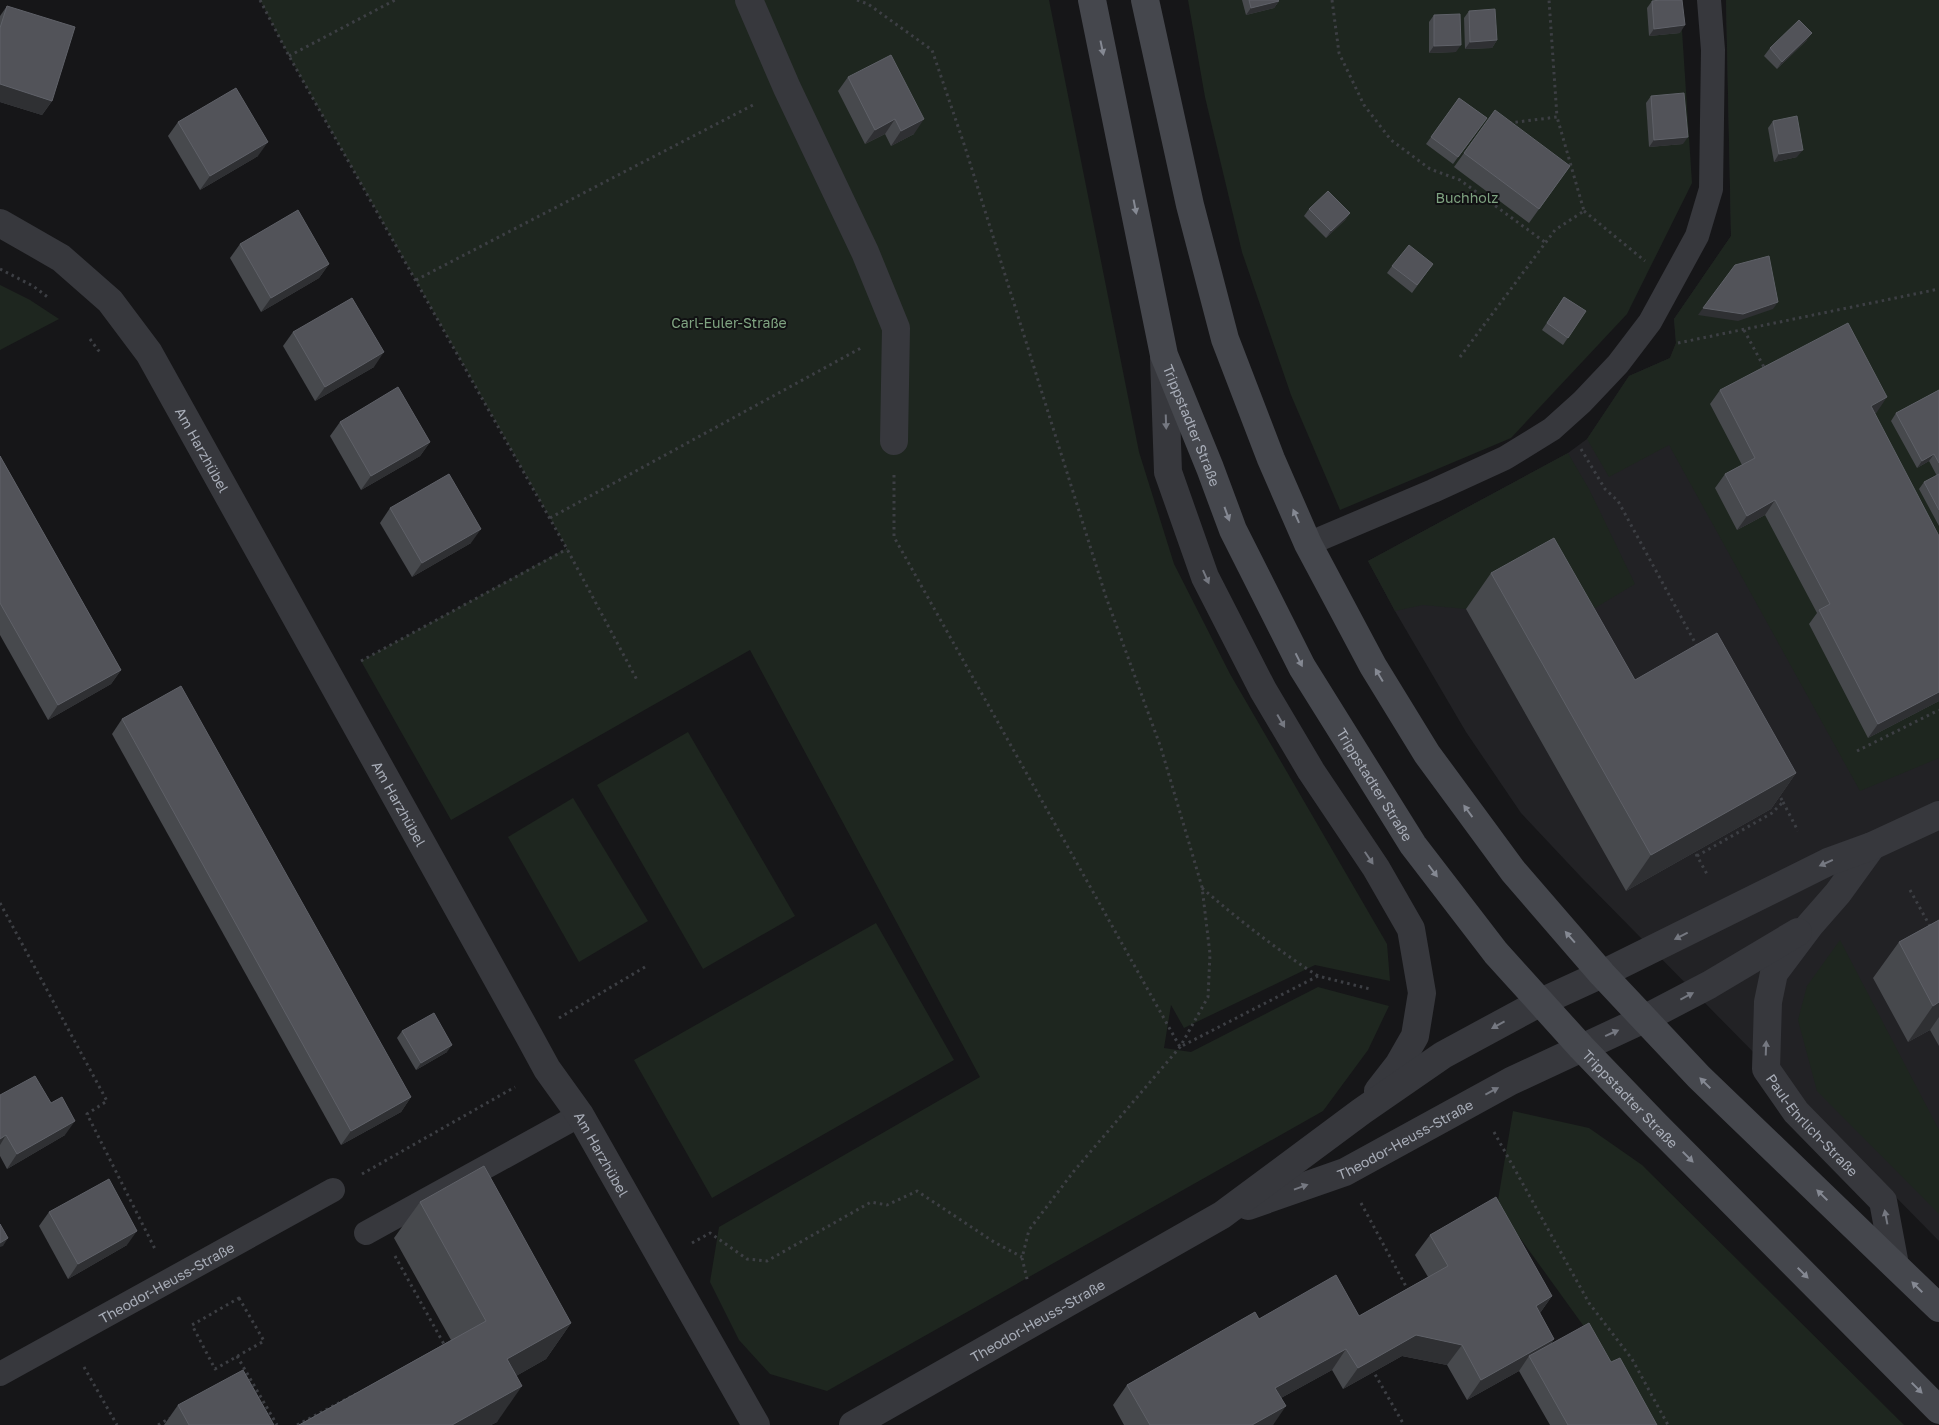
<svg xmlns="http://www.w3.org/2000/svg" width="1939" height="1425" font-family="'Golos Text',sans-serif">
<rect width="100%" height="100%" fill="#161618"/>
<polygon fill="#222225" points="1726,0 1939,0 1939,1241 1582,878 1521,813 1466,732 1395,611 1368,561 1568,453 1587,439 1629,376 1670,358 1676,343 1674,319 1731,236"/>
<g fill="#1e261f">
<polygon points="260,0 1049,0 1139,452 1174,564 1230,674 1387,944 1390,981 1315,965 1184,1028 1171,1005 1164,1048 1191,1052 1318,987 1389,1006 1368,1050 1323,1111 827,1391 770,1374 739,1340 710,1282 719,1227 980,1077 750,650 451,820 361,661 567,548 289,56"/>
<polygon points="1188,0 1680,0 1692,183 1627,314 1511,438 1340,510 1291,395 1242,252 1205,97"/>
<polygon points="1726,0 1939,0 1939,758 1860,791 1669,445 1609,477 1587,439 1629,376 1670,358 1676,343 1674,319 1731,236"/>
<polygon points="0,285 30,300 59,319 0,350"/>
<polygon points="1568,453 1589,489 1635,584 1560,629 1529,574 1466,609 1423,605 1395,611 1368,561"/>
<polygon points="688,732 795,916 703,969 597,785"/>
<polygon points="573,798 648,921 579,962 508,837"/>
<polygon points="876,923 954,1060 712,1198 634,1060"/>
<polygon points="1840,940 1939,1130 1939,1214 1817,1091 1798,1020 1807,986"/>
<polygon points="1513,1111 1589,1128 1642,1165 1904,1425 1655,1425 1497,1206"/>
</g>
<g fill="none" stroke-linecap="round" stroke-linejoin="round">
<g stroke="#3d3f44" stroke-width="3" stroke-dasharray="2.5 4" stroke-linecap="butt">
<polyline points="260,0 289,56 567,549 637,680"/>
<polyline points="857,0 868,4 932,50 965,147 1106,597 1161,748 1202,887 1210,954 1208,997 1180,1047 1074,1171 1029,1230 1022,1258 1028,1283"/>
<polyline points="1332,0 1339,53 1364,105 1391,140 1430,169 1460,180 1546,243"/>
<polyline points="289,56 395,0"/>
<polyline points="1509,123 1557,117 1549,0"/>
<polyline points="1584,211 1645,261"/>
<polyline points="0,269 33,286 49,298"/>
<polyline points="416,280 755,104"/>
<polyline points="1744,330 1765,369"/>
<polyline points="90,339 98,350 102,353"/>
<polyline points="1678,343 1939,289"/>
<polyline points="1460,357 1555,230 1584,211 1557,117"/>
<polyline points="1581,449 1605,489 1618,501 1698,648"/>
<polyline points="894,475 894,537 1180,1047 1318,976 1370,989"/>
<polyline points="550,518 861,348"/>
<polyline points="361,661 567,549"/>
<polyline points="1857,751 1939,710"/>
<polyline points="1783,802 1798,831"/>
<polyline points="1696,854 1708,876"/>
<polyline points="1697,856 1772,813 1783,802 1778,793"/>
<path d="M1202 888C1239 920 1276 949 1318 976"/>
<polyline points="1910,890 1931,928"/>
<polyline points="0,903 107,1101 87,1114 155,1249"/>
<polyline points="559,1018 645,967"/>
<polyline points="1494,1132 1589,1303 1632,1359 1668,1425"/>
<polyline points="362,1174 515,1087"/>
<polyline points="1361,1203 1409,1292"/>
<polyline points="692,1243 710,1233 747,1259 767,1261 871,1202 887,1205 917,1191 994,1242 1022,1257"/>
<polyline points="395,1256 445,1346"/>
<polygon points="239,1298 264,1341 215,1369 192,1325"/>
<polyline points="237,1356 277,1425"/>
<polyline points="84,1367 117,1425"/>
<polyline points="1372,1369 1404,1425"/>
<polyline points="158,1425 170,1418"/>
<polyline points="297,1425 356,1394"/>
</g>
<g stroke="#37383d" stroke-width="24">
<polyline points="1308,544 1433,491 1505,458 1552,429 1582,402 1618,364 1650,322 1697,236 1711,189 1713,50 1709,0"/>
<polyline points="366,1233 580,1115"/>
<path id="s1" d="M0 1374 333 1190"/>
</g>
<g stroke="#37383d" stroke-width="28">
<polyline points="749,0 787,88 865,252 896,328 894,441"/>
<path id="s2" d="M0 223 61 258 110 301 149 353 529 1036 547 1069 580 1115 756 1425"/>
<path id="s3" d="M1872 846 1838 893 1810 925 1774 973 1768 1002 1766 1069 1796 1112 1883 1201 1895 1265"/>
<polyline points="1602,974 1828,862 1872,846 1939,815"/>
<polyline points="1644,1019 1709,985 1798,932"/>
</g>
<g stroke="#37383d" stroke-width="28">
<polyline points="1164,357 1168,472 1205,577 1263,690 1311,771 1376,868 1411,929 1422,993 1415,1036 1399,1064 1378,1091"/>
<path id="s4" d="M1248 1206 1345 1172 1511 1081 1644 1019"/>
<path id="s5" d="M853 1425 1222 1215 1362 1111 1443 1055 1541 1002 1602 974"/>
</g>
<g stroke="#45474d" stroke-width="28">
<path id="s6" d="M1092 0 1164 355 1210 468 1233 530 1302 667 1413 845 1496 953 1581 1047 1655 1124 1939 1410"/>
<polyline points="1145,0 1190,205 1225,339 1271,459 1308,544 1373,666 1427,754 1513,871 1602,974 1699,1077 1939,1308"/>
</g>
</g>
<g fill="#47494d">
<polygon points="1242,0 1278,0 1279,1 1274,8 1246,15"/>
<polygon points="1652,1 1680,33 1649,36 1647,8"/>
<polygon points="7,6 52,101 42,115 0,102 0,16"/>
<polygon points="1469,11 1497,40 1492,48 1465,49 1464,18"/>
<polygon points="1434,15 1456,52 1429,53 1429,22"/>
<polygon points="1807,40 1777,69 1764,56 1770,48"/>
<polygon points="848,77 914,134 891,146 885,134 865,144 838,91"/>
<polygon points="1651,96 1683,144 1649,147 1646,103"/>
<polygon points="1459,98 1487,118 1453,164 1426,144"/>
<polygon points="1773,121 1797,157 1774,162 1768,128"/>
<polygon points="178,122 258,156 200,190 168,136"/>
<polygon points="1464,153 1570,166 1529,223 1454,167"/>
<polygon points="1309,209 1350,213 1345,220 1326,238 1304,216"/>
<polygon points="240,244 329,264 319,278 261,312 230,258"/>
<polygon points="1433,264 1412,293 1387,273 1392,266"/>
<polygon points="1564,297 1586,311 1563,345 1542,330"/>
<polygon points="293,332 374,367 315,401 283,346"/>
<polygon points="1720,390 1877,412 1875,413 1939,701 1868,738 1809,624 1817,613 1765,515 1737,530 1715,488 1725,474 1742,465 1710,404"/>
<polygon points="1939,390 1939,526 1919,489 1924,482 1937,476 1929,461 1917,468 1891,421 1896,413"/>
<polygon points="340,422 430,442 420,456 361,490 330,436"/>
<polygon points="0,456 121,670 111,684 48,720 0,635"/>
<polygon points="390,508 471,543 412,577 380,523"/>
<polygon points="1491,573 1635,680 1796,773 1771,809 1626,891 1466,609"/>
<polygon points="122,719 411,1097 401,1112 341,1145 112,734"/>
<polygon points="1939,920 1939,1046 1930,1030 1908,1042 1873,978 1899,942"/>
<polygon points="402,1031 447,1052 416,1070 397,1038"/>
<polygon points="0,1095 51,1103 65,1135 7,1169 0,1156"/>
<polygon points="420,1202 571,1323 546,1359 516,1376 497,1422 491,1425 299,1425 451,1340 394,1238"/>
<polygon points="49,1212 127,1245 68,1279 39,1226"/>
<polygon points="1430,1235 1552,1296 1540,1313 1554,1339 1550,1345 1611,1362 1657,1425 1550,1425 1519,1371 1467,1400 1447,1365 1402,1356 1343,1389 1332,1370 1281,1398 1273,1425 1124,1425 1113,1405 1127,1385 1259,1319 1359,1316 1428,1277 1415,1255"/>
<polygon points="178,1405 274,1425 164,1425"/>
</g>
<g fill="#2f3033">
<polygon points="1279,1 1274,8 1246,15 1251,8"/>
<polygon points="1685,25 1680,33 1649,36 1654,29"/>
<polygon points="1812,33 1807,40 1777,69 1782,62"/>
<polygon points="1497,40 1492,48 1465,49 1470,42"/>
<polygon points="1461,45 1456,52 1429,53 1434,46"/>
<polygon points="0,84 52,101 42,115 0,102"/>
<polygon points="895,119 885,134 865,144 875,130"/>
<polygon points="924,119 914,134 891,146 901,131"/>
<polygon points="1688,137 1683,144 1649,147 1654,140"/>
<polygon points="268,142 258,156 200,190 210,176"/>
<polygon points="1803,150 1797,157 1774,162 1779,154"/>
<polygon points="1350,213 1345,220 1326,238 1331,231"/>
<polygon points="329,264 319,278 261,312 271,298"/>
<polygon points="1778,302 1773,309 1738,321 1698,315 1703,308"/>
<polygon points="384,352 374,367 315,401 325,387"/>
<polygon points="1887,397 1877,412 1861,420 1871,406"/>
<polygon points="430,442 420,456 361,490 371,476"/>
<polygon points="1934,454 1929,461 1917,468 1922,461"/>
<polygon points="1775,500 1765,515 1737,530 1747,516"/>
<polygon points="481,529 471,543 412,577 422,563"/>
<polygon points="121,670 111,684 48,720 58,705"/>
<polygon points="1939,692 1939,701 1868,738 1878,724"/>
<polygon points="1796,773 1771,809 1626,891 1651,855"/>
<polygon points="1939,1002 1939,1017 1930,1030 1908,1042 1933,1006"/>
<polygon points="452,1045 447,1052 416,1070 421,1063"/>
<polygon points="411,1097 401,1112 341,1145 351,1131"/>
<polygon points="75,1121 65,1135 7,1169 17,1154"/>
<polygon points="6,1135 0,1145 0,1139"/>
<polygon points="137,1231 127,1245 68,1279 78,1264"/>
<polygon points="8,1238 3,1246 0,1247 0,1243"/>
<polygon points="1552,1296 1537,1317 1536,1306"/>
<polygon points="571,1323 546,1359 482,1395 507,1359"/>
<polygon points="1416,1335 1462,1345 1447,1365 1402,1356 1343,1389 1358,1368"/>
<polygon points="1554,1339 1540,1359 1529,1356 1519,1371 1467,1400 1481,1380"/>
<polygon points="1346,1349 1332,1370 1261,1409 1275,1388"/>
<polygon points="522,1386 497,1422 491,1425 452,1425"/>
<polygon points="1286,1406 1273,1425 1252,1425"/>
</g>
<g fill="#525359" stroke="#5f6168">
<polygon points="1249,0 1278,0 1279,1 1251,8"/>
<polygon points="1660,0 1682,0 1685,25 1654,29 1652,1"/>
<polygon points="7,6 75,27 52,101 0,84 0,28"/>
<polygon points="1495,9 1497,40 1470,42 1469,11"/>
<polygon points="1460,14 1461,45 1434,46 1434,15"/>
<polygon points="1799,20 1812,33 1782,62 1770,48"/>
<polygon points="891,55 924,119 901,131 895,119 875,130 848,77"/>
<polygon points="236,88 268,142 210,176 178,122"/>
<polygon points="1684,93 1688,137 1654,140 1651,96"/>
<polygon points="1459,98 1487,118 1458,157 1431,137"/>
<polygon points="1495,110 1570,166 1539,209 1464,153"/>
<polygon points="1797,116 1803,150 1779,154 1773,121"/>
<polygon points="1328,191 1350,213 1331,231 1309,209"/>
<polygon points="298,210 329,264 271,298 240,244"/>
<polygon points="1409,245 1433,264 1417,285 1392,266"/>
<polygon points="1769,256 1778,302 1743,314 1703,308 1735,265"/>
<polygon points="1564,297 1586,311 1568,338 1547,323"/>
<polygon points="352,298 384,352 325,387 293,332"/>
<polygon points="1848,323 1887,397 1871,406 1939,536 1939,692 1878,724 1819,610 1830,604 1775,500 1747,516 1725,474 1755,458 1720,390"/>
<polygon points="398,387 430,442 371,476 340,422"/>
<polygon points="1939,390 1939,463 1934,454 1922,461 1896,413"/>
<polygon points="0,456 121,670 58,705 0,603"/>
<polygon points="449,474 481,529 422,563 390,508"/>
<polygon points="1939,474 1939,510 1924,482"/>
<polygon points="1554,538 1635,680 1717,633 1796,773 1651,855 1491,573"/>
<polygon points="181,686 411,1097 351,1131 122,719"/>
<polygon points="1939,920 1939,1002 1933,1006 1899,942"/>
<polygon points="434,1013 452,1045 421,1063 402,1031"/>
<polygon points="35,1076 51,1103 62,1097 75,1121 17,1154 6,1135 0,1139 0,1095"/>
<polygon points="484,1166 571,1323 507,1359 522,1386 452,1425 299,1425 486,1321 420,1202"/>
<polygon points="109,1179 137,1231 78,1264 49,1212"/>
<polygon points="1496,1197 1552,1296 1536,1306 1554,1339 1481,1380 1462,1345 1416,1335 1358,1368 1346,1349 1275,1388 1286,1406 1252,1425 1150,1425 1127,1385 1255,1312 1259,1319 1336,1275 1359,1316 1448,1266 1430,1235"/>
<polygon points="0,1224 8,1238 0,1243"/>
<polygon points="1589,1323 1611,1362 1620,1358 1657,1425 1568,1425 1529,1356"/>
<polygon points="243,1370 274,1425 189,1425 178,1405"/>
</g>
<defs><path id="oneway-solid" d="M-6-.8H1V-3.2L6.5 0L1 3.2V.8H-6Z" transform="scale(1.25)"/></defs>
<g fill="#858993">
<use href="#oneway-solid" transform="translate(1102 48) rotate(78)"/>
<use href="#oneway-solid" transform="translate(1135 207) rotate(79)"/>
<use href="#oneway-solid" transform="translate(1227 514) rotate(70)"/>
<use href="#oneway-solid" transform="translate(1296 516) rotate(-114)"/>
<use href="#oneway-solid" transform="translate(1299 660) rotate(63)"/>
<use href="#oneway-solid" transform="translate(1379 675) rotate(-121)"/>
<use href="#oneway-solid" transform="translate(1468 811) rotate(-126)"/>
<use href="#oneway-solid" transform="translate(1433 871) rotate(53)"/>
<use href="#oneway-solid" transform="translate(1570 937) rotate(-131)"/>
<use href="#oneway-solid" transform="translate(1705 1083) rotate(-135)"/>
<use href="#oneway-solid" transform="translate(1688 1157) rotate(45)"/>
<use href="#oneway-solid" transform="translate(1822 1195) rotate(-136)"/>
<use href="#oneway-solid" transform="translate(1803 1273) rotate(45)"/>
<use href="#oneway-solid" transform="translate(1917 1287) rotate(-135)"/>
<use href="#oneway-solid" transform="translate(1917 1388) rotate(45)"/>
</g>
<g fill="#757881">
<use href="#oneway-solid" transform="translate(1166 422) rotate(88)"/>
<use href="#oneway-solid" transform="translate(1206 577) rotate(66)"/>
<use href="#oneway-solid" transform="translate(1281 721) rotate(60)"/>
<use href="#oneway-solid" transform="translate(1369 858) rotate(56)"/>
<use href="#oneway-solid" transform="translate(1826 863) rotate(156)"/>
<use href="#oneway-solid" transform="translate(1681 936) rotate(153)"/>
<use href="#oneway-solid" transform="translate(1687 996) rotate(-28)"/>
<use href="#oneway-solid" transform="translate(1498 1025) rotate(151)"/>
<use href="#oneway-solid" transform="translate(1612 1033) rotate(-24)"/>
<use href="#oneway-solid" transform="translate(1766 1048) rotate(-88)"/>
<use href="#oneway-solid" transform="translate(1492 1091) rotate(-28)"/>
<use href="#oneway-solid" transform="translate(1301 1187) rotate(-20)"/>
<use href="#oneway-solid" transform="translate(1886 1217) rotate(-101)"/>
</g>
<g text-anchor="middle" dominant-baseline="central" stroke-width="4" stroke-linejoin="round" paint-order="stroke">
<g font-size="14" fill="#7fa381" stroke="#111113">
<text x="1467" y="197">Buchholz</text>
<text x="729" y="322">Carl-Euler-Straße</text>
</g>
<g font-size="14" fill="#a8adb8" stroke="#111113">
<text stroke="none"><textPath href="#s6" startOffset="438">Trippstadter Straße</textPath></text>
<text stroke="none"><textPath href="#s2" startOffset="311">Am Harzhübel</textPath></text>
<text stroke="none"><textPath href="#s6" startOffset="842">Trippstadter Straße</textPath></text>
<text stroke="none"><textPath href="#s2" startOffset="716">Am Harzhübel</textPath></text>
<text stroke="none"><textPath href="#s6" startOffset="1248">Trippstadter Straße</textPath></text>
<text stroke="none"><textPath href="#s3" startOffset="330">Paul-Ehrlich-Straße</textPath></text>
<text stroke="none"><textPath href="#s4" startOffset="171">Theodor-Heuss-Straße</textPath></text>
<text stroke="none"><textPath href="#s2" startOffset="1121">Am Harzhübel</textPath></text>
<text stroke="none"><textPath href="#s1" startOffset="190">Theodor-Heuss-Straße</textPath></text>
<text stroke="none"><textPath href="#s5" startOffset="212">Theodor-Heuss-Straße</textPath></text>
</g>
</g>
</svg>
